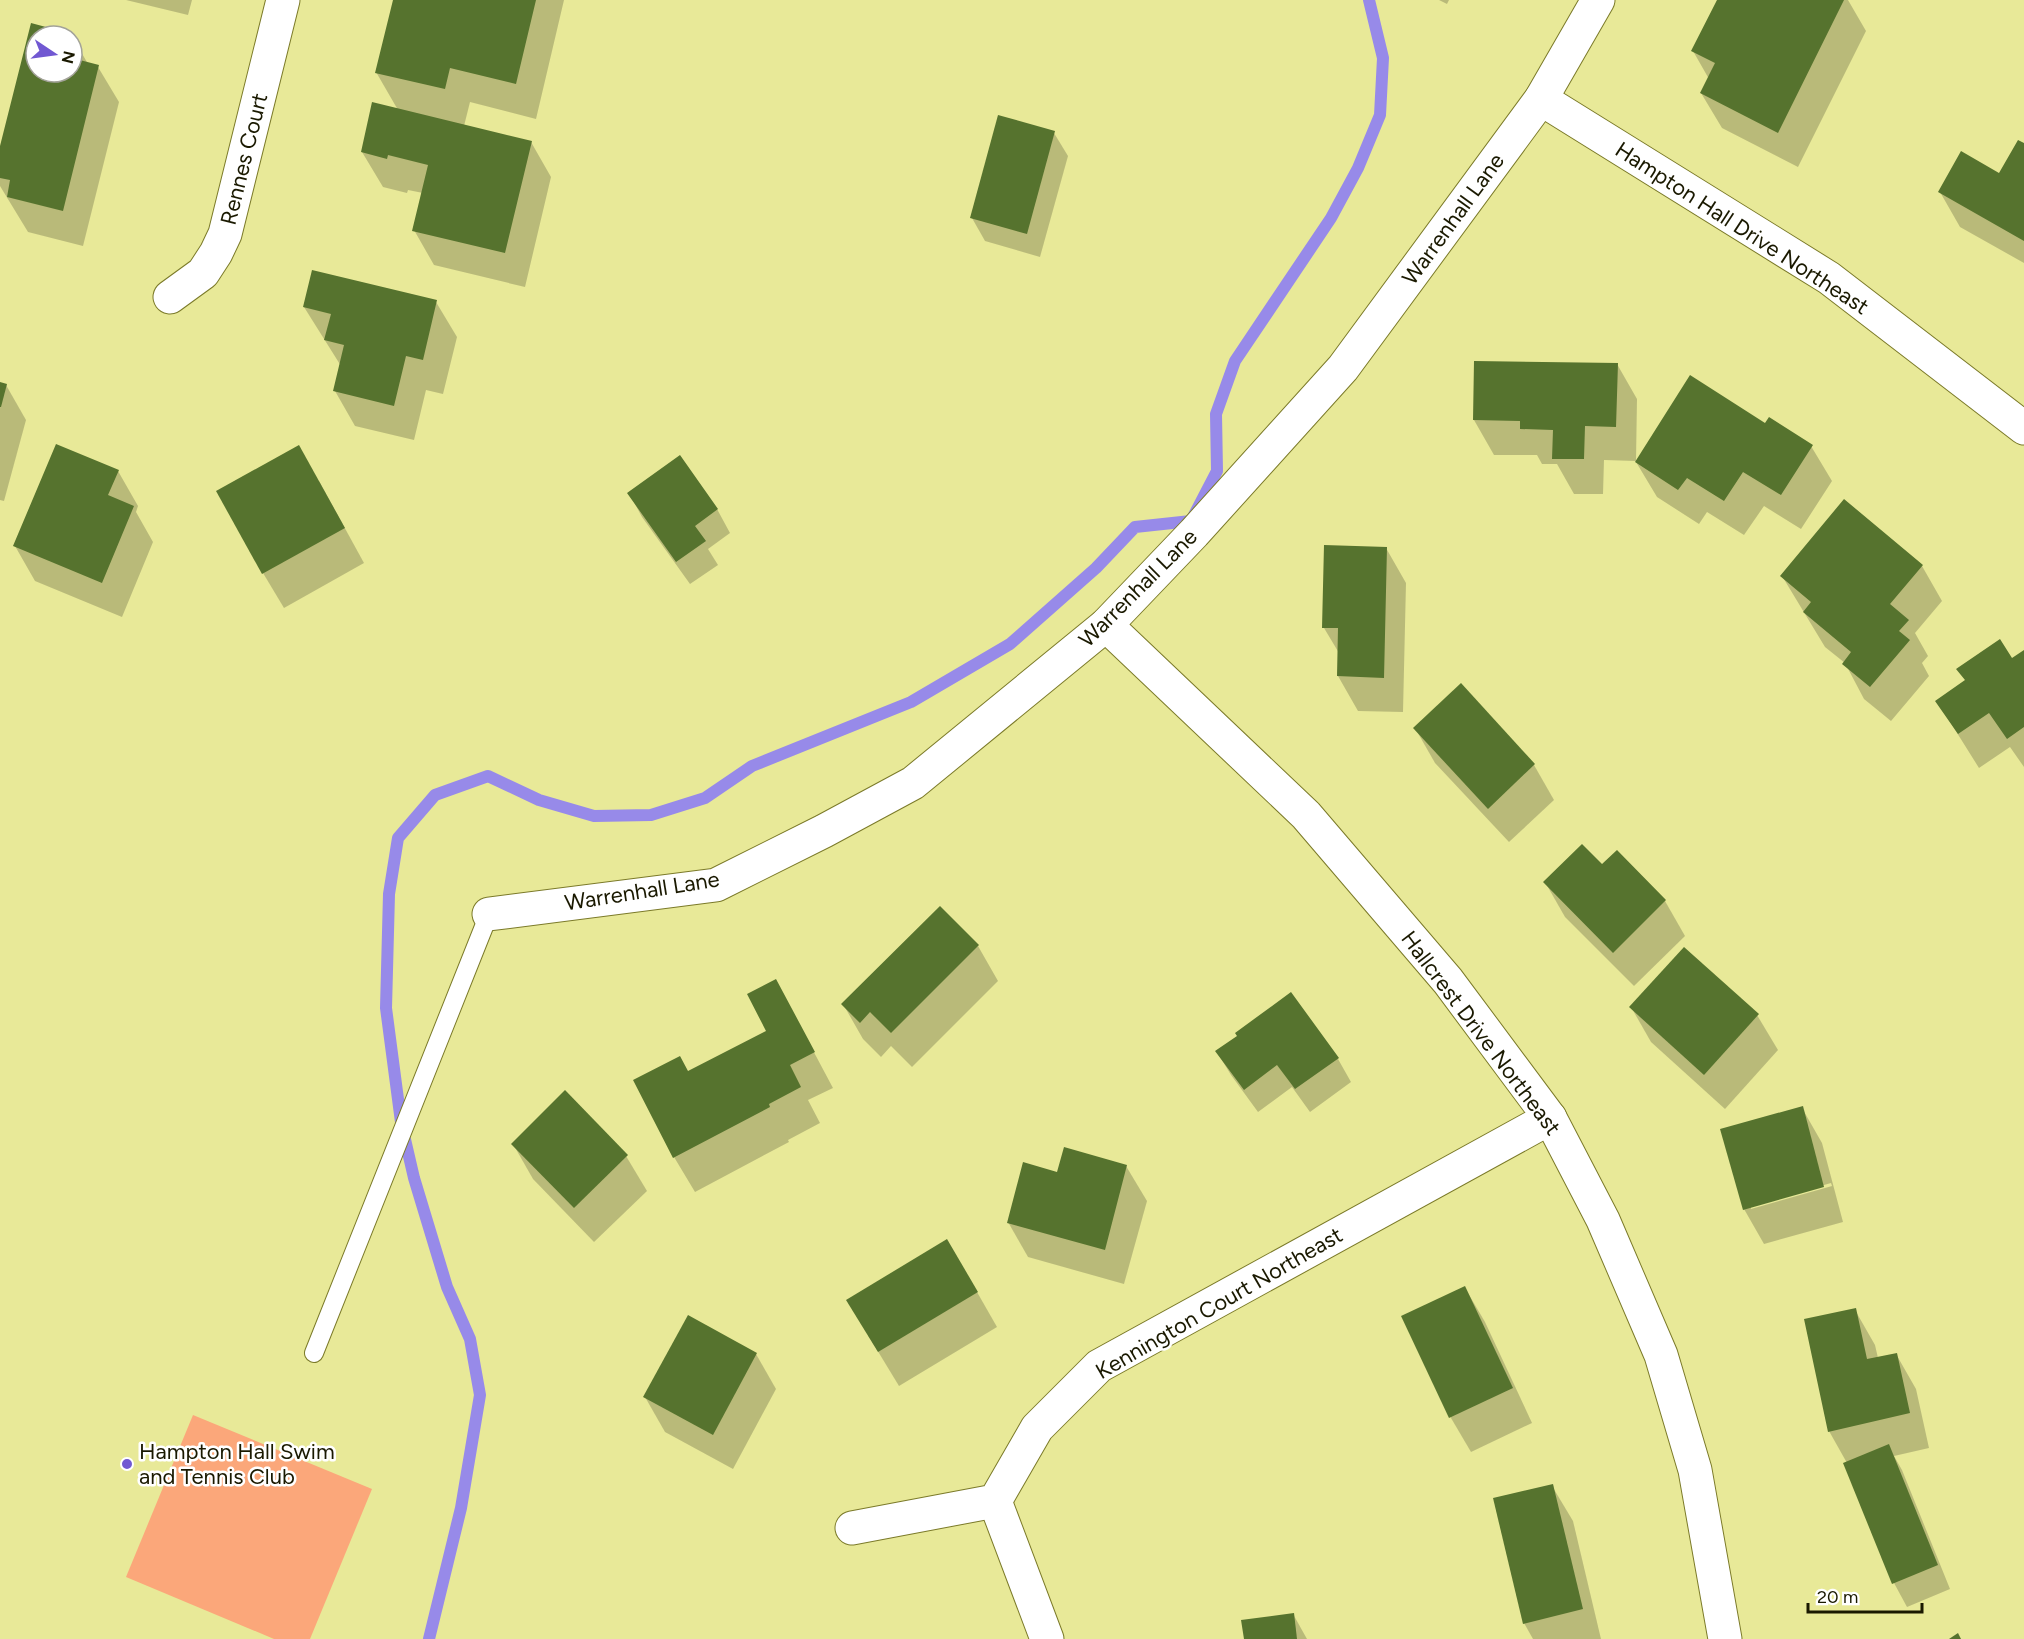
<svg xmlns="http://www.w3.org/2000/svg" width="2024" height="1639" font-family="Figtree,sans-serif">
<rect width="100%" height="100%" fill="#e8e998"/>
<polygon fill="#fba77a" points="193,1415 372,1489 310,1639 274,1639 126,1577"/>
<g fill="#0003" fill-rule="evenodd">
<polygon points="126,0 192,0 188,15"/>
<polygon points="394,0 564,0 536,119 470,102 464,126 531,142 551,177 525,287 434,265 414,230 423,193 408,190 407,193 383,187 362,152 398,110 376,72"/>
<polygon points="1439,0 1449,0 1447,4"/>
<polygon points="1718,0 1848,0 1866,31 1798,167 1722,128 1701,93 1709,79 1693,51"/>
<polygon points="32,25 72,36 36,36 36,72 72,72 72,36 88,64 98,67 119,102 83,246 28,232 0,186 0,153"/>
<polygon points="1054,133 1068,156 1040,257 985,241 972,218"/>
<polygon points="2024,145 2024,263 1960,227 1940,192 2000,175"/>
<polygon points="436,302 457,337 443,394 426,390 414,440 355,426 335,391 341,366 304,307"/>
<polygon points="1617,364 1637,399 1636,461 1604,460 1603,494 1574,494 1557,464 1542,464 1537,455 1494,455 1474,420"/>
<polygon points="0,383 6,385 26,420 4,501 0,500"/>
<polygon points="1811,446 1832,481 1801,529 1764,506 1744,535 1707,512 1699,524 1657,497 1636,462"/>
<polygon points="118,471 138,506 136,512 153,542 122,617 35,581 15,546"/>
<polygon points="319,481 364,563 284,608 263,573"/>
<polygon points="629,493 717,509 730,533 708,549 718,565 690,584 642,517"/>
<polygon points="1386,548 1406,583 1403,712 1358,711 1338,676 1339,653 1324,628"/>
<polygon points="1922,566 1942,601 1915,633 1928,656 1922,663 1929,676 1891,721 1864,699 1845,663 1825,647 1782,576"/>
<polygon points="2024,653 2024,767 2010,747 1979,768 1937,701 1966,681 1958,669 2012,660"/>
<polygon points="1415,728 1534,765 1554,800 1509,842 1435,763"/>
<polygon points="1602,866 1665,901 1685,936 1634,986 1565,917 1545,882"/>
<polygon points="978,946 998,981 912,1067 891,1046 881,1057 863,1039 843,1004"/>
<polygon points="776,981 833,1088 808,1100 820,1123 788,1140 789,1142 695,1192 674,1157 688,1073 768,1031"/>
<polygon points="1631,1007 1757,1015 1778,1050 1725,1109 1651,1042"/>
<polygon points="1217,1052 1338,1059 1351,1082 1310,1112 1292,1087 1258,1112 1231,1075"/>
<path d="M1802 1108 1822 1143 1843 1222 1764 1244 1744 1209ZM1831 1183 1832 1186 1751 1209V1206Z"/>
<polygon points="513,1144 626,1156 647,1191 594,1242 533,1179"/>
<polygon points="1126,1166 1147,1201 1124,1284 1028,1257 1008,1222 1058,1174"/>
<polygon points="1465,1288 1485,1322 1532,1423 1471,1452 1451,1418 1403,1317"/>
<polygon points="977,1292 997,1327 899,1386 868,1335"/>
<polygon points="1855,1310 1875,1345 1878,1358 1896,1354 1916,1389 1929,1448 1894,1456 1902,1470 1950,1589 1907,1607 1894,1583 1845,1464 1847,1463 1829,1431"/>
<polygon points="756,1354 776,1389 733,1469 665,1432 645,1397"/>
<polygon points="1552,1486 1573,1521 1601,1639 1533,1639 1524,1623"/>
<polygon points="1293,1614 1307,1639 1245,1639"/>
</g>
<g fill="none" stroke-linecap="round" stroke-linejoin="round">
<polyline stroke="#978ae9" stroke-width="12" points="429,1639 461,1508 480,1395 470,1339 447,1287 414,1178 401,1122 386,1008 389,894 398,838 435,795 488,776 539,800 594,816 651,815 705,798 752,766 911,702 1010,644 1096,568 1135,527 1191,521 1217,471 1216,414 1235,361 1331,218 1358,168 1380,115 1383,58 1369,0"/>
</g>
<g fill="#56732e">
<polygon points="393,0 536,0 516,84 450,68 445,89 375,73"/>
<polygon points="1717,0 1844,0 1778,133 1700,93 1715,63 1691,51"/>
<polygon points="31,23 72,34 72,36 36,36 36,72 72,72 72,58 99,65 63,211 7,197 10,180 0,178 0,146"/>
<polygon points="372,102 532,141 505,253 412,231 428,165 388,155 387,159 361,152"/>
<polygon points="998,115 1055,131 1027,234 970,218"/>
<polygon points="2018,140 2024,143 2024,241 1938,192 1961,151 1999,173"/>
<polygon points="312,270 437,300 423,360 406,356 394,406 333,391 344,345 324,340 331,314 303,307"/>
<polygon points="1474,361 1618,363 1616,427 1585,426 1584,459 1552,459 1553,430 1520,429 1520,421 1473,420"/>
<polygon points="1690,375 1765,423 1769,417 1813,445 1781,495 1743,472 1724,501 1687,478 1678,490 1635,462"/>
<polygon points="0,382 7,384 1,407 0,407"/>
<polygon points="56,444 119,470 108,495 134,506 102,583 13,546"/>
<polygon points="299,445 345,528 262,574 216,491"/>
<polygon points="680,455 718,509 695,526 706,541 676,562 627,493"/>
<polygon points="1844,499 1923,565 1890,604 1909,620 1899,631 1910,640 1870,687 1842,664 1851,652 1803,612 1811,602 1780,576"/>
<polygon points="1324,545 1387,547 1384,678 1337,676 1338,628 1322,628"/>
<polygon points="2000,639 2012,658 2024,650 2024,727 2007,739 1989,713 1958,734 1935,701 1965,680 1956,669"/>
<polygon points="1461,683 1535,764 1488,809 1413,728"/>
<polygon points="1582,844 1602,864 1617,850 1666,900 1613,953 1543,882"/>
<polygon points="940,906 979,945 891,1033 870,1012 860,1023 841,1004"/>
<polygon points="1684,947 1759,1014 1704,1075 1629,1007"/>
<polygon points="776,979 815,1052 790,1065 801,1087 769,1104 770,1107 673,1158 633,1080 680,1056 688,1071 766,1031 747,994"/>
<polygon points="1291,992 1339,1058 1295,1089 1277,1065 1244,1090 1215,1051 1237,1036 1235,1033"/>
<polygon points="565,1090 628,1155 574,1208 511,1144"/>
<polygon points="1803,1106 1824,1187 1743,1210 1720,1129"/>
<polygon points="1064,1147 1127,1165 1105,1250 1007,1223 1023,1162 1057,1172"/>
<polygon points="947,1239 978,1292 878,1352 846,1300"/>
<polygon points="1465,1286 1513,1388 1449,1418 1401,1316"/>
<polygon points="1856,1308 1867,1359 1897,1353 1910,1413 1828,1432 1804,1319"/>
<polygon points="688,1315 757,1353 713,1435 643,1397"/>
<polygon points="1889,1444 1938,1565 1892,1584 1843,1463"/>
<polygon points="1553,1484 1583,1609 1523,1624 1493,1498"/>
<polygon points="1294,1613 1297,1639 1244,1639 1241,1620"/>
<polygon points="1958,1633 1961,1639 1949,1639"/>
</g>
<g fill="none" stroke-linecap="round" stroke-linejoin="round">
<defs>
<polyline id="lane" points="314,1353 489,914"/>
<g id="street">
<polyline points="1541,99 1829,278 2024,428"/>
<polyline points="170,297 203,273 216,253 225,234 283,0"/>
<polyline points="1106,625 1306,815 1448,981 1550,1118 1603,1220 1661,1355 1695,1470 1725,1639"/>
<polyline points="489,914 716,885 824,831 913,783 1106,625 1194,533 1343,368 1541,99 1598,0"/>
<polyline points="995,1501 1047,1639"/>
<polyline points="852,1528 995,1501 1037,1428 1099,1366 1550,1118"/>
</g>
</defs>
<use href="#lane" stroke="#7b7a29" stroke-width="20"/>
<use href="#street" stroke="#7b7a29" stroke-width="35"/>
<use href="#lane" stroke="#fff" stroke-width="18"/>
<use href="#street" stroke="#fff" stroke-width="33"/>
</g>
<circle fill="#7158d2" stroke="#fff" stroke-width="2" cx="127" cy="1464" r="6"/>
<g text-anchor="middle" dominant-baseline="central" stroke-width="5" stroke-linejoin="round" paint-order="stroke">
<g font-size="22" fill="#1a1900" stroke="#fff">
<text transform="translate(244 159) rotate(-76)">Rennes Court</text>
<text transform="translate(1453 219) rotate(-54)">Warrenhall Lane</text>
<text transform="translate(1742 228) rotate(33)">Hampton Hall Drive Northeast</text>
<text transform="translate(1138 588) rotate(-45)">Warrenhall Lane</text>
<text transform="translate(642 891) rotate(-9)">Warrenhall Lane</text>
<text transform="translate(1481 1033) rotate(53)">Hallcrest Drive Northeast</text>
<text transform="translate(1219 1303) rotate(-30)">Kennington Court Northeast</text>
</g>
<g font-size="22" fill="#1a1900" stroke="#fff" text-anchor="start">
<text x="139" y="1451">Hampton Hall Swim<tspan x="139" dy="25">and Tennis Club</tspan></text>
</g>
</g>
<g transform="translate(54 54) rotate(103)"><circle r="28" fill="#ffffff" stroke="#a3a399" stroke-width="1.5"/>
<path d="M0-4.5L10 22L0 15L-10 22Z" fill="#7158d2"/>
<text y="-9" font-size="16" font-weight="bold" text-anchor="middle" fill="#1a1900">N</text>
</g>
<path d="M1808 1603v9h114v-9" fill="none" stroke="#1a1900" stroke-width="3"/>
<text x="1817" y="1603" font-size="18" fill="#1a1900" stroke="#ffffff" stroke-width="4.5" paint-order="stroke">20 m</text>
</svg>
